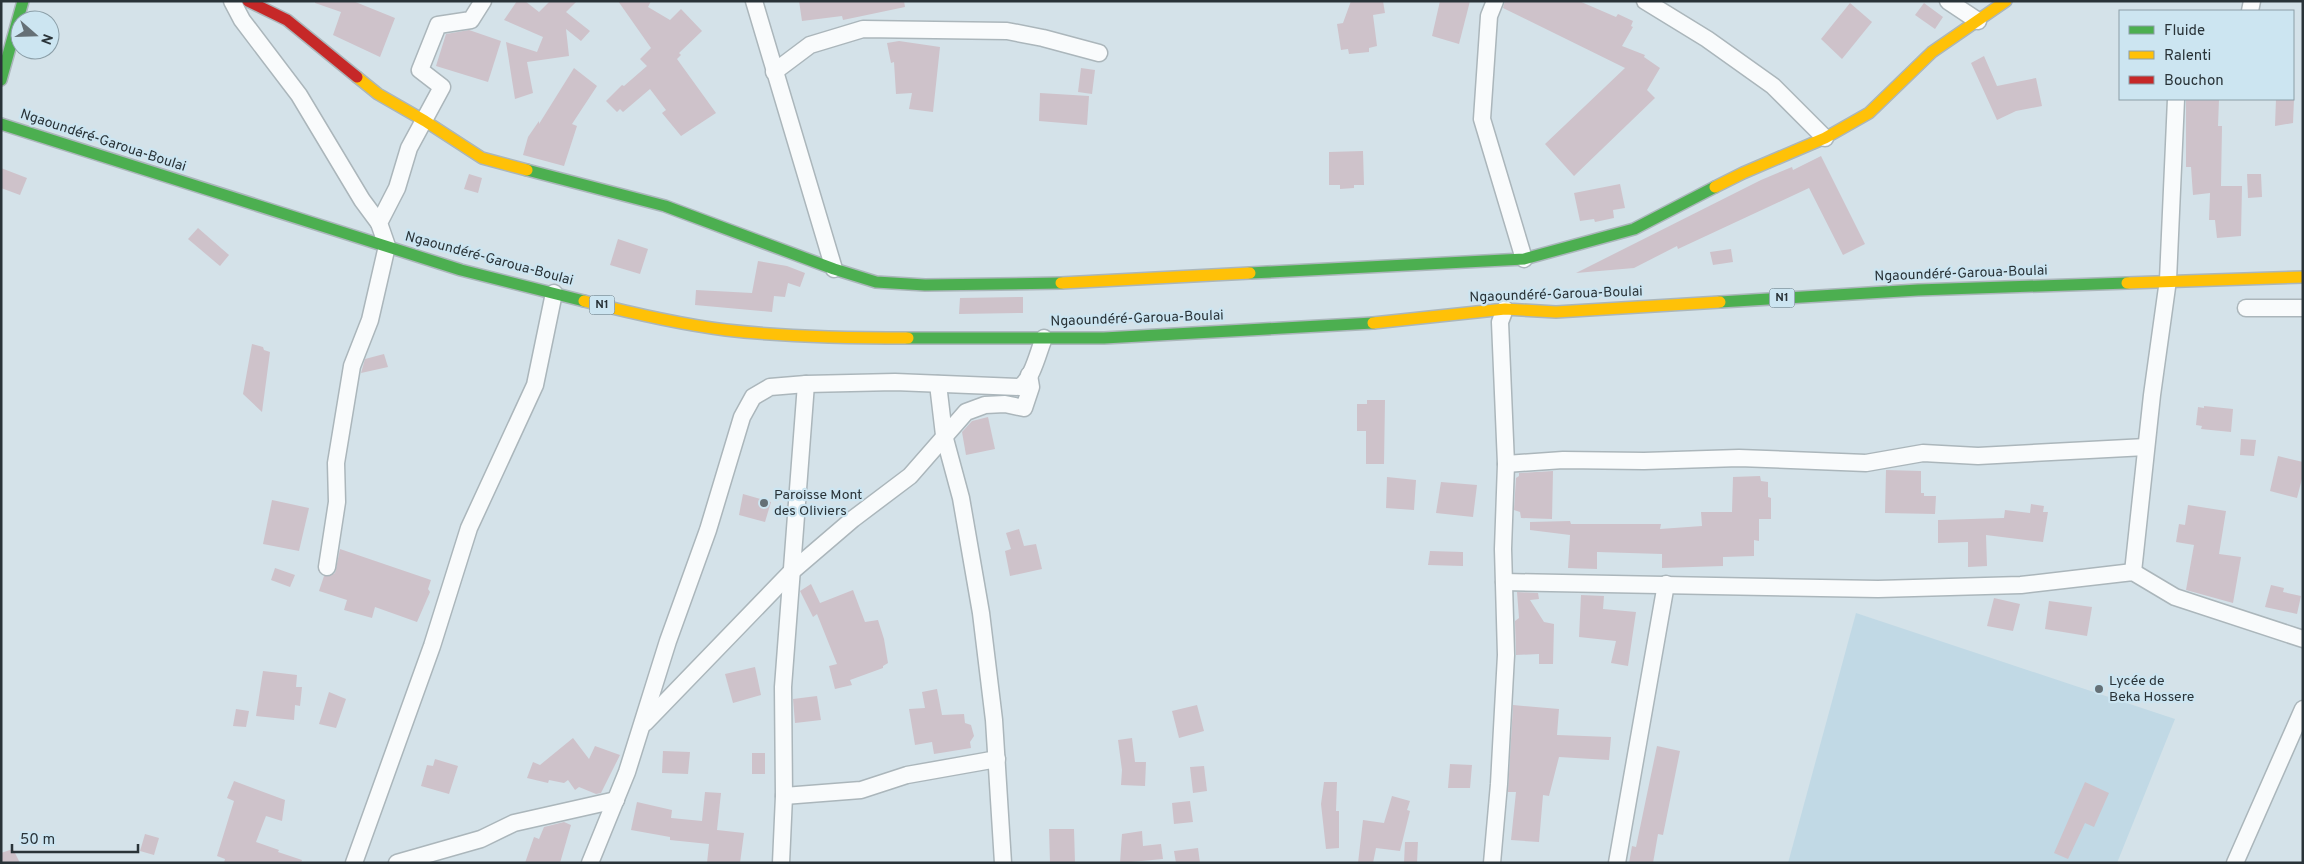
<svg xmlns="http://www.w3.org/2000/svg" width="2304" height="864" font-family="Overpass,sans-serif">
<rect width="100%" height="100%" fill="#d4e2e9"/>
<polygon fill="#c1d9e5" points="1856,613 2175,719 2117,863 1788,863"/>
<g fill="#cec2ca">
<polygon points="315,1 353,1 395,18 380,57 333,35 341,12 315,3"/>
<polygon points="517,1 525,1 539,12 550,1 577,1 566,12 590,31 581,41 566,29 569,56 527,62 533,93 515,99 506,42 537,52 543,37 504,20"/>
<polygon points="618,1 651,1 648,7 670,20 681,9 702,31 679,53 681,55 677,59 716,113 681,136 662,113 666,110 650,89 623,112 620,109 617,112 606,101 622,85 624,86 647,66 640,59 651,48"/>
<polygon points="799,1 904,1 905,7 843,20 842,16 802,21"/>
<polygon points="1351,1 1383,1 1385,13 1373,15 1377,46 1369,48 1369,52 1349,54 1348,49 1341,50 1337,24 1343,23"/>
<polygon points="1440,1 1470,1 1459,44 1432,36"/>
<polygon points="1505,1 1579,1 1616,17 1618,14 1633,21 1631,26 1633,27 1622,46 1645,55 1644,57 1660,68 1647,90 1655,98 1574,176 1545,144 1625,68 1503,8"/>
<polygon points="1850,3 1872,22 1842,59 1821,39"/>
<polygon points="1924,3 1943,17 1935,29 1915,15"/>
<polygon points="469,30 501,41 488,82 436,66 446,34"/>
<polygon points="899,41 940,47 933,112 909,109 912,93 896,94 894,62 891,63 887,43"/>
<polygon points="1984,56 1997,86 2036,78 2042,106 2016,111 1997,120 1971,63"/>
<polygon points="574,68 597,86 572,124 577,126 564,166 523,155 528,137 539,121 539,124"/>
<polygon points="1081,68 1095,70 1092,94 1078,92"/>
<polygon points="1040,93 1089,96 1087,125 1039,121"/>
<polygon points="2186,99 2219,99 2218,126 2222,126 2221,186 2242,186 2241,236 2217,238 2215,220 2209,220 2210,193 2193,195 2191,167 2186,167"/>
<polygon points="2276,99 2294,99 2293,123 2275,126"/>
<polygon points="1363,151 1364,185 1354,185 1354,188 1340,189 1340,185 1329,185 1329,152"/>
<polygon points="1821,156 1865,244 1843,255 1809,188 1678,249 1677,246 1634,268 1576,273 1761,180 1792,167 1793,170"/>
<polygon points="1,168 27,178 20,195 1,188"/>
<polygon points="469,174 482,178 478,193 464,189"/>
<polygon points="2247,174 2261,174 2262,197 2248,198"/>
<polygon points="1620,184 1625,208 1613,210 1614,218 1595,222 1594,219 1580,221 1574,193"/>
<polygon points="198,228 229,255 220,266 188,239"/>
<polygon points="618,239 648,249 640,274 610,265"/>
<polygon points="1731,249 1733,262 1713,265 1710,252"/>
<polygon points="758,261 787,266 805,273 800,287 788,283 785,297 774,296 772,312 695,305 696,290 752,293"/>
<polygon points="1023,297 1023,313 959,314 960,298"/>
<polygon points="252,344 263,347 264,350 270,352 262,412 243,394"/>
<polygon points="384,354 388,367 361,373 365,359"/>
<polygon points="1367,400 1385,400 1384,464 1366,464 1366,431 1357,431 1357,404 1367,404"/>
<polygon points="2204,406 2233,409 2231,432 2201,429 2202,426 2196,425 2198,407 2204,408"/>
<polygon points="988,417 995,449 966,455 962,432 972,421"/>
<polygon points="2241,439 2256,440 2254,456 2240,455"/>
<polygon points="2278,456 2303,462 2303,475 2297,498 2270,491"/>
<polygon points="1886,470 1921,471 1921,493 1924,493 1924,496 1936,496 1935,514 1885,513"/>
<polygon points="1553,471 1552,519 1521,518 1520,512 1514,510 1516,478 1519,476 1519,473"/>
<polygon points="1760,476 1761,481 1768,482 1768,497 1771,498 1771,519 1759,519 1759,541 1754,540 1754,556 1723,557 1723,566 1662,568 1662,554 1597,552 1597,569 1568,568 1570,535 1530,530 1530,522 1570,521 1571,524 1661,524 1660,529 1702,526 1701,512 1732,512 1733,477"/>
<polygon points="1387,477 1416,480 1414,510 1386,508"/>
<polygon points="1441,482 1477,485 1473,517 1436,513"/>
<polygon points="743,494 771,502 765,522 739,515"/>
<polygon points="272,500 309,508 299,551 263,544"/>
<polygon points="2031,504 2044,506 2043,512 2048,512 2043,542 1986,535 1987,566 1968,567 1968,542 1938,543 1938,520 2004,518 2005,510 2030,513"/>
<polygon points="2188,505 2226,511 2219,554 2241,557 2233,603 2186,590 2194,545 2176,542 2179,524 2185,525"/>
<polygon points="1019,529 1024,546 1036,544 1042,569 1010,576 1005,551 1011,549 1006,533"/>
<polygon points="340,549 431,580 428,589 430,592 417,622 375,607 372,618 344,610 347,600 319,591 324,576 330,576 335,573"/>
<polygon points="1430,551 1463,552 1463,566 1428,565"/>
<polygon points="275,568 295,575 290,587 271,580"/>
<polygon points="811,584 820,603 853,590 865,622 878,620 884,639 888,663 883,666 883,668 850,680 852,685 835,689 829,666 837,664 817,614 813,617 800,591"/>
<polygon points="2271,585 2284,588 2283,592 2301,596 2297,614 2265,607"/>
<polygon points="1517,592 1538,593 1539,599 1530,600 1544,622 1554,624 1553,664 1539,664 1539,654 1516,655 1515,621 1519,618"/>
<polygon points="1581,595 1604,596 1603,609 1636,612 1628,666 1611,663 1616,641 1579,637"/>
<polygon points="1994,598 2020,604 2013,631 1987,626"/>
<polygon points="2049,601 2092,607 2087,636 2045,629"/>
<polygon points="755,667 761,695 733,703 725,674"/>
<polygon points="263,671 297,675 296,687 302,687 300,706 295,705 294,720 256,716"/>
<polygon points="937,689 942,715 964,714 965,723 971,725 974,736 970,742 971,748 934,754 932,742 915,745 909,709 925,708 922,692"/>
<polygon points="329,692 346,699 336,728 319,724"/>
<polygon points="817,696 821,720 795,723 793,699"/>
<polygon points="1197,705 1204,731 1179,738 1172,711"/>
<polygon points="1513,705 1559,709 1557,735 1611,737 1609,760 1559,757 1549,796 1543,795 1539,842 1511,840 1516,792 1508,792"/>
<polygon points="236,709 249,711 246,727 233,726"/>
<polygon points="573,738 589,759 595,746 620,755 601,793 596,794 579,787 575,790 568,780 564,783 549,780 548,783 527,778 533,762 540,765"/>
<polygon points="1132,738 1135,762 1146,762 1145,786 1121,785 1122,770 1118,740"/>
<polygon points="1657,746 1680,751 1663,835 1658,834 1653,863 1629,863 1632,846 1636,847"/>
<polygon points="663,751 690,752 688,774 662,773"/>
<rect x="752" y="753" width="13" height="21"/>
<polygon points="435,759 458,766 449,794 421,786 427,765 433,766"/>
<polygon points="1450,764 1472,765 1470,788 1448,788"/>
<polygon points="1204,766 1207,791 1193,793 1190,767"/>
<polygon points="234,781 285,800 282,821 266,816 256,842 279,850 278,852 302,860 301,863 224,863 225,859 217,856 234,801 227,798"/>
<polygon points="1324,782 1337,782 1336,811 1339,811 1339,848 1326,849 1321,804"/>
<polygon points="2085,782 2109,793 2094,827 2085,823 2068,859 2054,853"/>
<polygon points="705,792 721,793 717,830 744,833 740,863 707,863 709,844 670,840 670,837 631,830 637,802 672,810 671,818 702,821"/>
<polygon points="1392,796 1410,801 1407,810 1410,811 1400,851 1376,848 1373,863 1358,863 1363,820 1384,823"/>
<polygon points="1190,801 1193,822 1174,824 1172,803"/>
<polygon points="564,822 571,825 560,863 525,863 534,837 539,839 544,827"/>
<polygon points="1049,829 1074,829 1075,863 1050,863"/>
<polygon points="1142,831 1143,846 1161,844 1163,859 1120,863 1122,834"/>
<polygon points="145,834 159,838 154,855 140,851"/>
<polygon points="1405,842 1418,842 1417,863 1404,863"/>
<polygon points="1198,848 1200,863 1176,863 1174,851"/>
<polygon points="13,849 20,863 1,863 1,853"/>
</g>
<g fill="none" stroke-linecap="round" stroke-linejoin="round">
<defs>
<g id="street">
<polyline points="232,1 242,20 299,95 362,200 379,223"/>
<polyline points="754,1 834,269"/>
<polyline points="1495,1 1489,16 1482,119 1524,259"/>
<polyline points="1645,1 1707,39 1773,86 1825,138"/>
<polyline points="1948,1 1978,21"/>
<polyline points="2250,11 2252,1"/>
<polyline points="774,72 810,45 863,29 1007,31 1043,38 1099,53"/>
<polyline points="2246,308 2303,308"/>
<polyline points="938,384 944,435 961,498 981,613 994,720 1003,863"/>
<polyline points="1506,464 1563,460 1644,461 1739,458 1866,463 1923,453 1978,456 2146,447"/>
<polyline points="327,567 337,502 336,463 352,366 370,320 387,246 379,223 397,188 409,148 442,87 420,70 438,25 471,20 483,1"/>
<polyline points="2133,572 2152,395 2168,280 2176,99"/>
<polyline points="1504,582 1878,589 2021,585 2133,572 2175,597 2303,639"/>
<polyline points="645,723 790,573 853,519 910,476 966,412 985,405 1005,404 1024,408 1031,387 1029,375"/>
<polyline points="784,796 861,790 907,775 997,759"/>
<polyline points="354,863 432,646 469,528 535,385 554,293"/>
<polyline points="397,863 481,839 514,823 616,800"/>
<path d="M590 863 627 772 668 641 708 530 742 417 753 397 770 387 806 384 895 382 1020 387C1033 378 1038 352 1044 338"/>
<polyline points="781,863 784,796 783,687 806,384"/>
<polyline points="1492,863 1499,784 1506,655 1503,549 1506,464 1500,322 1505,309"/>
<polyline points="1617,863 1666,584"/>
<polyline points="2235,863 2303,709"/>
</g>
<g id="fast">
<polyline points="1,80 23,1"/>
<polyline points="1,124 461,270 584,301"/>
<polyline points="527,170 665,206 834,269 876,282 925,285 1061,283"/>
<polyline points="1250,273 1524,259 1634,229 1715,187"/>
<polyline points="1720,302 1918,290 2127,283"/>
<polyline points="908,338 1104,338 1373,323"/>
</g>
<g id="slow">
<polyline points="357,77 378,94 425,121 482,158 527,170"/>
<polyline points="1715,187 1743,173 1825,138 1869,113 1932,52 2006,1"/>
<polyline points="1061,283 1250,273"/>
<polyline points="2127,283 2303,277"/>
<path d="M584 301C631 313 678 324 726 330 786 337 848 338 908 338"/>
<polyline points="1373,323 1505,309 1556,312 1720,302"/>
</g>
<polyline id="jam" points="248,1 287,20 357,77"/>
</defs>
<use href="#street" stroke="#abb6bb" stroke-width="19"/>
<use href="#fast" stroke="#abb6bb" stroke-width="14"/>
<use href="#slow" stroke="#abb6bb" stroke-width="14"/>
<use href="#jam" stroke="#abb6bb" stroke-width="14"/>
<use href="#street" stroke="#f9fbfc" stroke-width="16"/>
<use href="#fast" stroke="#4caf50" stroke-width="11"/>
<use href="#slow" stroke="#ffc107" stroke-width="11"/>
<use href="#jam" stroke="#c62828" stroke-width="11"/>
</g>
<g fill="#657076" stroke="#cce5f1" stroke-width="2">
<circle cx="764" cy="503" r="5"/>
<circle cx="2099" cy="689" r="5"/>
</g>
<g text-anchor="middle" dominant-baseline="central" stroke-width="4.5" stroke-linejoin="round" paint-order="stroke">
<g fill="#cce5f1" stroke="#5a6870" stroke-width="1">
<rect x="1769.5" y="288.5" width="25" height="19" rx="4"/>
<rect x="589.5" y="295.5" width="25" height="19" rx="4"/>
</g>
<g font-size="12" font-weight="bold" fill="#293338">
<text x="1782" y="298">N1</text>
<text x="602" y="305">N1</text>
</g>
<g font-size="14" fill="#293338" stroke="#cce5f1">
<text transform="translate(103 141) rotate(18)">Ngaoundéré-Garoua-Boulai</text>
<text transform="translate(489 259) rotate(15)">Ngaoundéré-Garoua-Boulai</text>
<text transform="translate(1961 274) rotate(-2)">Ngaoundéré-Garoua-Boulai</text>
<text transform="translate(1556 295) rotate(-2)">Ngaoundéré-Garoua-Boulai</text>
<text transform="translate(1137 319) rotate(-2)">Ngaoundéré-Garoua-Boulai</text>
</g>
<g font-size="14" fill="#293338" stroke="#cce5f1" text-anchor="start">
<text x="774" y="495">Paroisse Mont<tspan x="774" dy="16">des Oliviers</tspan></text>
<text x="2109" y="681">Lycée de<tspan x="2109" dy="16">Beka Hossere</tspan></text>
</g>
</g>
<rect width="2304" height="864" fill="none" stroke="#293338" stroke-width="5"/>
<rect x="2119" y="10" width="175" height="90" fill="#cce5f1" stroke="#8b9ea7"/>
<rect x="2129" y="26" width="25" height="8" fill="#4caf50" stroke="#8b9ea7"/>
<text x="2164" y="35" font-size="15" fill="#293338">Fluide</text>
<rect x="2129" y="51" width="25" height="8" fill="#ffc107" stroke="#8b9ea7"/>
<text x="2164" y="60" font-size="15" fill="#293338">Ralenti</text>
<rect x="2129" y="76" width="25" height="8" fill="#c62828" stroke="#8b9ea7"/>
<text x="2164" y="85" font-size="15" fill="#293338">Bouchon</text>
<g transform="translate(35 35) rotate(110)"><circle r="24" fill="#cce5f1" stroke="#8b9ea7"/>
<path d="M0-4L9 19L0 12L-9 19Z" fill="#657076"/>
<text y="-8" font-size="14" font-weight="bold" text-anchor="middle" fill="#293338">N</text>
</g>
<path d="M12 844v8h126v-8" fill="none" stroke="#293338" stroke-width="2.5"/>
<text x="20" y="844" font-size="15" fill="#293338" stroke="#cce5f1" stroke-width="4" paint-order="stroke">50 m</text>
</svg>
